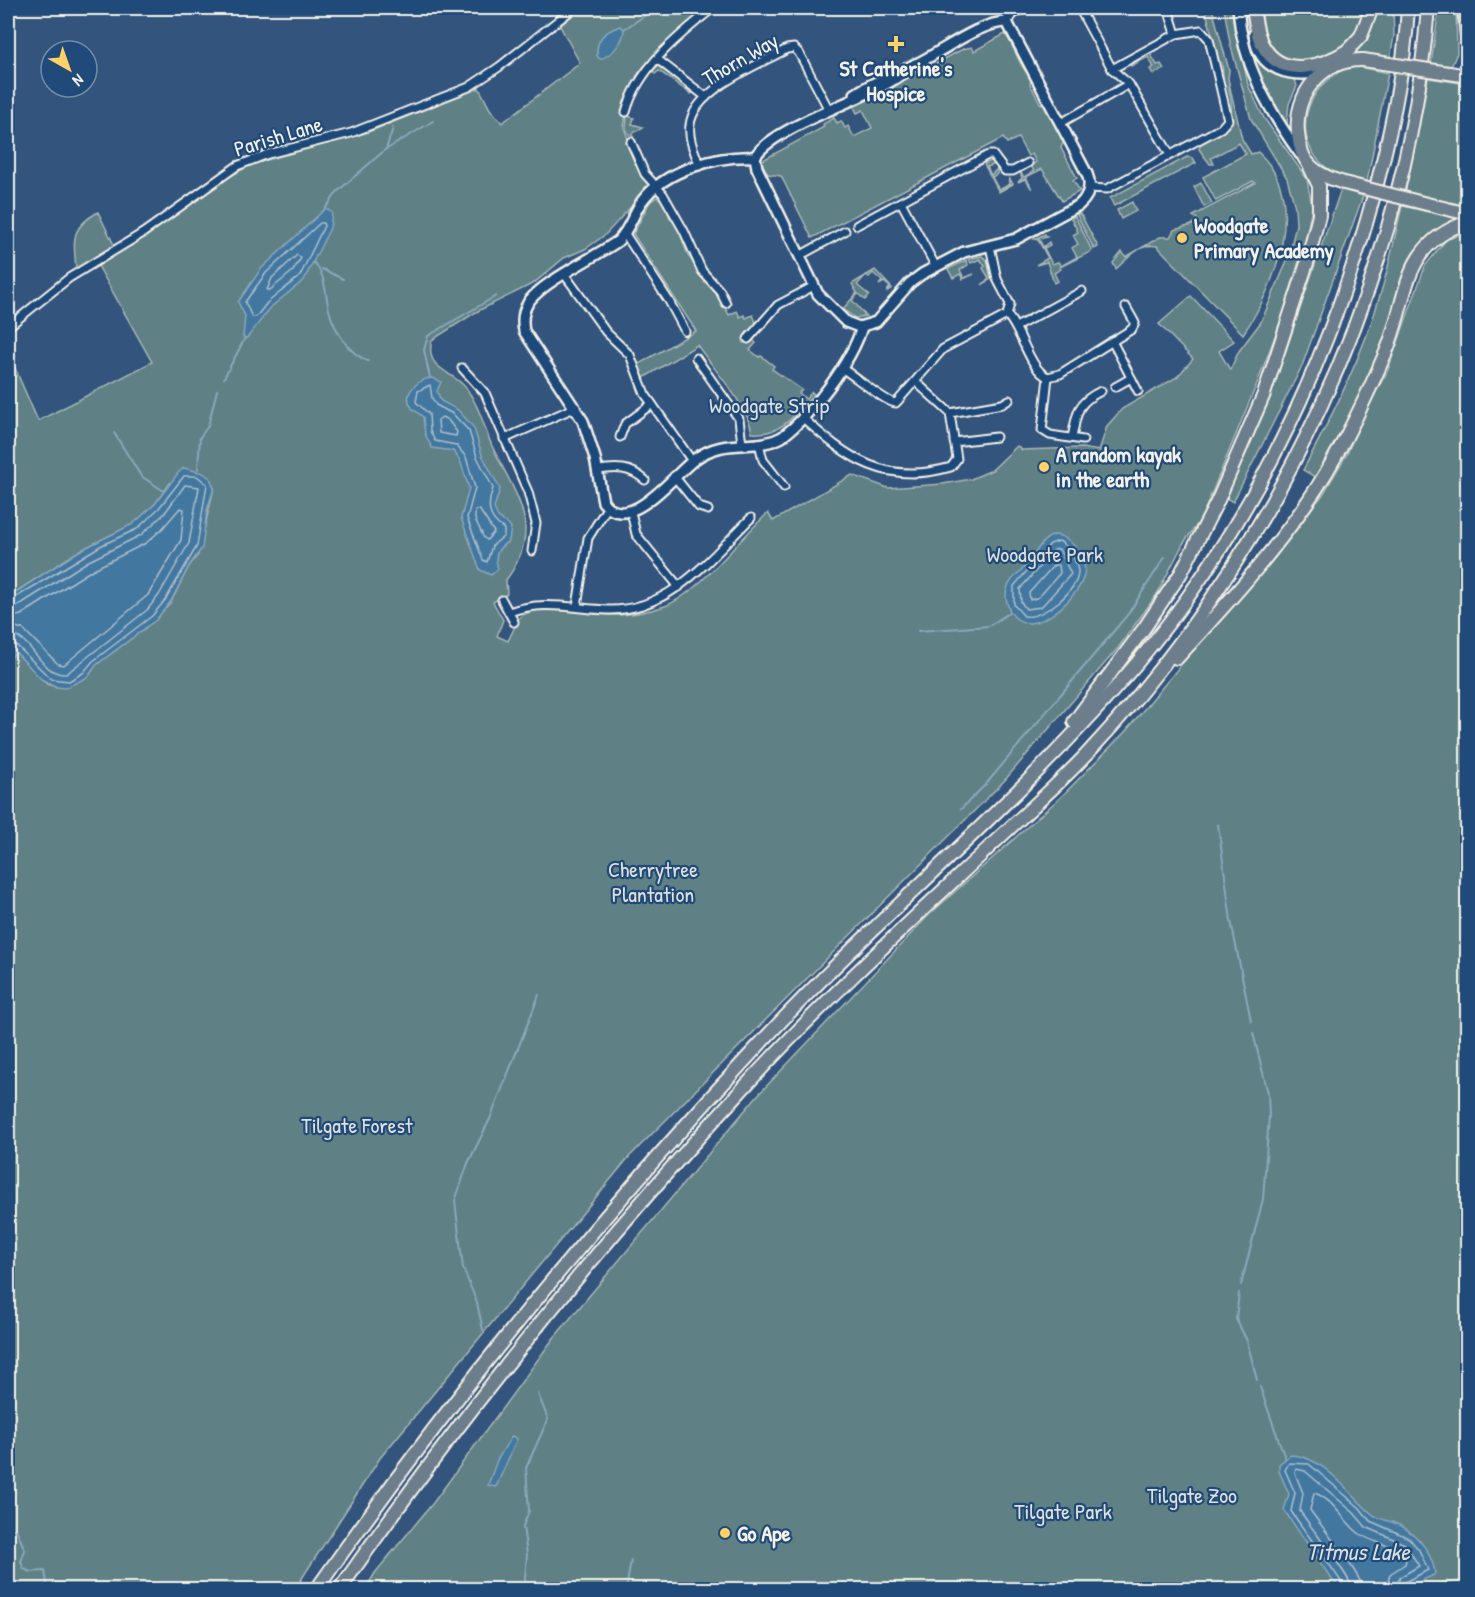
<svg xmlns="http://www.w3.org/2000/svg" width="1475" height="1597" font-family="'Patrick Hand',sans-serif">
<rect width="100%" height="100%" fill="#33547d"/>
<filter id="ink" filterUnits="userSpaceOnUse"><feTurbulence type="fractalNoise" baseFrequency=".0167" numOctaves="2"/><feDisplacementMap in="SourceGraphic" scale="12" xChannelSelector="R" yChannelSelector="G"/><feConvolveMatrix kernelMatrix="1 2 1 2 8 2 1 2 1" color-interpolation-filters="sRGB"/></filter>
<g filter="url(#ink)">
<g fill="#5e8084" stroke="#a9b8b6" stroke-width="1.5">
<path d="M581 8H709L649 65 644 66 636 77 637 81 623 113 626 114 624 128 629 141 626 143 641 175 651 185 605 235 585 249 564 258 534 283 476 312 432 340C424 370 452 370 466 388 480 407 483 425 492 446 516 496 545 528 506 580L507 594 493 602 503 620 497 636 508 641 519 618C545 598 586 616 615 615 630 615 650 611 665 606 698 594 740 538 768 513L773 521 852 475 888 488 943 484 971 479 992 470 1017 446 1022 450 1082 448 1099 451 1107 426 1122 409 1177 377 1193 359 1159 324 1191 296 1234 341 1219 351 1230 370 1239 351 1261 322 1288 259 1296 225 1295 207 1287 178 1251 119 1230 43 1224 8H1233L1248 85 1264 118 1307 179 1312 207 1306 237 1284 312 1258 381 1201 519 1183 544 1157 594 1118 648 1004 781 630 1156 380 1458 295 1589H8V644L47 684 57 687 88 677 96 665 144 629 171 602 189 566 198 555 214 488 170 483 155 504 133 524 79 551 8 597V352L38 421 152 362 97 264 123 250 224 180 252 164 366 133 479 88 490 109 502 123 580 63 560 26Z"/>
<path d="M1205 8H1212L1229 70 1228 79 1242 139 1251 154 1258 152C1309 198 1276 287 1243 334L1157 246C1141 242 1127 259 1116 269L1113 263 1122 252 1126 257 1160 237H1170L1174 230 1192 225 1197 219 1193 216 1255 183 1253 181 1216 201 1203 177 1246 154 1239 143 1211 158 1214 164H1210L1199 149 1201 143 1227 128 1232 122 1231 101 1228 87 1224 86 1222 63 1219 61Z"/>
<path d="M1261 8H1366C1363 16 1360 26 1355 33 1338 61 1289 75 1270 43 1263 33 1263 19 1261 8Z"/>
<polygon points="1377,8 1393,8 1394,36 1390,58 1351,54 1367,36"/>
<polygon points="1439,8 1456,8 1457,53 1451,67 1431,64"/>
<path d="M1005 34C1017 49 1017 65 1032 78L1030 84 1040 103 1044 105 1064 141 1061 148 1077 178 1073 180 1080 191 1062 201 1042 169 1026 177 1032 189 1025 179 1018 182 1022 178 1020 172 1024 177 1034 171 1031 166 1036 162 1032 154 1028 156 1018 138 1007 143 1003 138 812 238 781 176 768 174 761 161 824 127 823 124 834 118 837 123 841 121 845 128 848 126 854 137 872 128 863 110 857 113 854 107 963 49 972 47 974 51Z"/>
<path d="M1251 47C1259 69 1274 76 1295 80L1297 86 1289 104 1287 123 1284 124C1275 109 1246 61 1251 47Z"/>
<polygon points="1149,52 1157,65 1161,64 1164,69 1153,74 1150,69 1154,67 1148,57 1131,66 1129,63"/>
<polygon points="658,66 682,83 689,92 693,92 691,94 659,71 655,74 652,71"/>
<path d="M1354 66 1388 73 1367 182C1355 179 1341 177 1331 171 1285 141 1306 79 1354 66Z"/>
<polygon points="1428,78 1467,84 1467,208 1405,193"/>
<polygon points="627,116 634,118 632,124 643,127 632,134 634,139 632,140 626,129"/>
<polygon points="1187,157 1193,158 1196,163 1114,206 1110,198"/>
<polygon points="991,161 996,164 987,167 991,175 998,168 997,174 992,177 999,190 1010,184 1009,178 1013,184 999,192 984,164"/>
<polygon points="1201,183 1212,203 1204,207 1194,187"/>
<polygon points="1341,189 1363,196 1302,366 1233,502 1226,498 1267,405"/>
<path d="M657 197 665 202C668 210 667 219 677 224L687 253 700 275 716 290 729 315 737 311 740 317 744 315 746 318 753 315 757 325 746 333 743 343 753 340 756 343 750 350 759 357 761 356 774 366 772 369 802 390 799 393 806 399 812 392 814 394C796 414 781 436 752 433 749 407 713 368 697 345L642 379 637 365 696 331 633 234 650 202Z"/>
<polygon points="1132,202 1136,211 1121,219 1117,210"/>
<path d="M1402 206 1462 219 1434 233 1413 256 1379 354 1361 396 1315 477 1303 470C1333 414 1364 353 1381 292 1390 264 1395 235 1402 206Z"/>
<path d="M98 212 115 247 76 270C74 239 69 229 98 212Z"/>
<polygon points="1079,213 1082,217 1098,247 1094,249 1077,215"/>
<polygon points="1075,216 1092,251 1060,267 1061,269 1054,273 1058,281 1054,283 1047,262 1036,265 1048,258 1038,240 1034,239 1045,234 1047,237 1039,239 1043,247 1049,242 1050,245 1044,248 1052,264 1058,262 1061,266 1077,257 1072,248 1078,244 1073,235 1078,232 1071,218"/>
<polygon points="1467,232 1468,1576 1461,1581 1443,1583 1444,1587 1456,1588 1467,1584 1467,1589 365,1590 375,1573 433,1503 553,1339 757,1096 929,915 1063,795 1125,732 1322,496 1347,454 1362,418 1388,370 1425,266 1446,240"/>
<polygon points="982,256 987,260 991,279 982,285 989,278 983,268 985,266 980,259 971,263 969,259"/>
<polygon points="967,260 968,265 960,270 964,278 974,274 963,279 960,274 953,278 948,269"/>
<polygon points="875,270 892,288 886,292 890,287 884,282 879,285 882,281 873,273 869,277 866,275 857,285 869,295 865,300 858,294 852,300 866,316 855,318 843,309 857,293 852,284"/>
</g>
<g fill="#4377a0" stroke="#8aa8bd" stroke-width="1.5">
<path d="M620 26 624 29C624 42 612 55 600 59L597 56C596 38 604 32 620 26Z"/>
<polygon points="326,208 332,213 330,228 304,280 271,307 247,338 243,337 245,316 238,302 261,269"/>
<path d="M432 378 441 382 437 391 441 401 458 410 474 428 482 455 500 489 494 508 498 517 511 527 509 541C496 549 494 555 498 569L491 575 480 570 461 518 469 488 460 460 453 451 432 448 425 434 423 417C420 414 415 411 412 408 401 393 419 378 432 378Z"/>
<polygon points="184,468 203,473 210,478 214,488 207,510 202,548 189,566 171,601 156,620 96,665 88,677 65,688 57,687 41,679 8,644 8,597 79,551 133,524 155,504 178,473"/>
<path d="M1055 535C1071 536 1088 559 1084 575 1080 595 1044 629 1023 622 1016 620 1010 614 1008 606 1000 584 1017 576 1030 561 1037 551 1042 538 1055 535Z"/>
<polygon points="512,1436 517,1439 496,1487 488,1485 497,1460"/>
<path d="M1291 1455C1324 1456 1348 1493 1371 1513 1376 1518 1385 1520 1392 1522 1414 1530 1430 1548 1435 1572L1434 1575 1403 1589H1343L1333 1581 1284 1510 1289 1494 1279 1471V1464Z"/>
</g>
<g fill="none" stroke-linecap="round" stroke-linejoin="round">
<g stroke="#adc0cb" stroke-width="1.5">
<polygon points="320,223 323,223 324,226 300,276 267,303 256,317 252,317 245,302 266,273"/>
<polygon points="297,255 301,258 293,271 270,290 267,290 272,278"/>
<path d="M430 385 432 398 436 405 453 414 469 431 477 457 493 488C487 506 487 518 504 529V536L492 546 487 562 483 560 467 518 475 488 466 457 456 445 435 441 430 431 429 414 416 402 418 391Z"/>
<polygon points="442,417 448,420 457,432 456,436 439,433 438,420"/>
<polygon points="479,509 494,532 487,540 484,538 475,519 475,511"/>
<path d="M1059 541C1065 544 1068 548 1072 554 1074 559 1078 566 1078 572 1079 590 1042 620 1024 616L1014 605V586L1050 544Z"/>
<polygon points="1054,550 1059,549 1071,574 1041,607 1026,609 1021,602 1020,589"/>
<polygon points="1054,565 1059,565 1060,573 1039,597 1030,600 1029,593"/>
<polyline points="8,602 102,545 137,529 159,508 184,476 197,476 207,484 197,546 166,599 152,616 93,661 83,673 69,681 51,679 14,643 8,641"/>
<path d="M8 609 16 607 87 562 141 535 164 514 185 485 199 487 189 543 159 595 147 610 66 674C39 675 32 635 8 634"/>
<polyline points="8,618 21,615 92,570 146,543 162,529 180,508 184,509 181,540 148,595 64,665 58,664 23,629 8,625"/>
<path d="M1346 1590C1345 1584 1299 1524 1291 1511L1295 1493 1285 1470 1289 1463 1309 1464 1360 1508 1370 1521 1409 1538 1419 1550 1428 1570 1405 1582 1403 1590"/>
<path d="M1353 1590C1353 1580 1309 1525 1300 1511L1303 1493 1295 1473 1296 1469 1305 1471 1354 1513 1366 1527 1405 1544 1419 1566 1400 1577 1395 1590"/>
<path d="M1363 1590C1362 1575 1321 1526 1310 1510L1314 1493C1333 1498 1344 1523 1360 1534 1376 1545 1393 1543 1406 1559L1405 1564 1390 1574 1386 1590"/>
</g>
<g stroke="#8aa8bd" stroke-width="2">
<polyline points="624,29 657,8"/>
<polyline points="387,149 433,121"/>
<polyline points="325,209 338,191 386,149 393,128"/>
<path d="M313 262C326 273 325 294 329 310 334 330 349 354 368 361"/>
<polyline points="322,269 343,279"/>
<polyline points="224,378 245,338"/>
<polyline points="430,378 424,350 428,336 496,296"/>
<polyline points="114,433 141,476 164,491"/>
<polyline points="198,469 200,437 208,426 217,390"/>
<polyline points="918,631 989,626 1010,612"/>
<polyline points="8,661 15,653"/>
<polyline points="961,809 987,783 1128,614 1165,557"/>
<polyline points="1218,824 1231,921 1251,1021"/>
<polyline points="1241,1285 1263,1199 1269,1116 1268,1093 1253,1033"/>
<polyline points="1239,1293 1236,1319 1247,1341 1257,1380"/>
<polyline points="483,1330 477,1303 463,1268 455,1201 468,1163 490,1119 539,995"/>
<polyline points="1260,1387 1285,1458"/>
<polyline points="8,1529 16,1529 25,1550 21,1562 24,1569 31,1572 45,1571 48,1590"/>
<polyline points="524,1590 527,1555 523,1526 529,1511 526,1468 548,1419 538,1394"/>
<polyline points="626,1590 631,1560"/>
</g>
<defs>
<g id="street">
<polyline points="1168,8 1176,34"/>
<polyline points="657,59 706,97"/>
<polyline points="1129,84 1170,155"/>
<path d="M626 112C638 68 679 35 713 8"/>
<polyline points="1061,123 1129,84 1112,69 1079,8"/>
<polyline points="631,142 645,174 663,194 684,231 702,271 720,291 726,303"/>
<path d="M700 166C695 153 688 139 690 125 694 89 759 65 787 49L794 48 799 53 829 110"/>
<polyline points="1089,188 1107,189 1221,128 1228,120 1209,39 1201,30 1176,34 1112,69"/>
<polyline points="901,202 936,267"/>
<polyline points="857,225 988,155 993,155 1005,171 1013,171 1028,163"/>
<polyline points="625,234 669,301 685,331"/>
<polyline points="990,246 997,279 1010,304 1007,315"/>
<polyline points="801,255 845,231"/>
<polyline points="565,275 606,332 630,355 645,394 692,461"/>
<path d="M1007 315C1021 329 1030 371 1048 377"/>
<polyline points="8,327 69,278 143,233 237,166 268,154 351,133 469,87 499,67 574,8"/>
<polyline points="1016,327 1082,291"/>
<polyline points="748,339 778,305 814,286"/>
<polyline points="1112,341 1138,391"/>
<polyline points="696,358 739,419 742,444"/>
<polyline points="462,368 485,393 528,492 536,523 532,551"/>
<path d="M843 369C853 375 888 404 896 403L943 349 1007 315"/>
<polyline points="1048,377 1060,374 1132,329 1135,323 1126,307"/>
<polyline points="1048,377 1042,430 1050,435 1083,440"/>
<polyline points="1115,387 1131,378"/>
<polyline points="950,413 1002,404 1009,400"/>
<path d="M802 417C848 459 886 486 951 467L957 459 950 413 916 382"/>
<polyline points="620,437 625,424 652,404"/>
<path d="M1072 438C1077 413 1076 403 1101 391"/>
<polyline points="504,439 576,407"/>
<polyline points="954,442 996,437"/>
<polyline points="759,443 763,460 784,487"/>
<path d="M598 470C617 467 630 467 645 480"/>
<polyline points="674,476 699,507 708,510"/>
<polyline points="631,512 636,534 679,587"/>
<polyline points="502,600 514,622"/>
<polyline points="577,606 588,538 607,508"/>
<path d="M509 612C544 599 574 609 609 610 671 611 711 557 751 518"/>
</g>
<g id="secondary">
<path d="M1238 8C1242 64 1268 109 1300 154"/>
<polyline points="1007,22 1011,14 1021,8"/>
<path d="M1254 34C1258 71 1290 78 1322 72"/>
<path d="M855 94C875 80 897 74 918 63 943 51 980 22 1007 22"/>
<path d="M755 157C718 155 665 170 642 201 633 214 630 229 618 241 597 256 540 283 528 303 523 311 522 321 524 331L583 421 595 458 603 502C629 536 673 475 695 459 726 436 755 452 782 437 812 414 851 363 862 327"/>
<path d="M755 157 757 168 818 294 846 322 859 327 876 322 910 283 922 274 964 252 1016 239 1079 205C1089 196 1092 186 1087 174L1007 22"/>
<path d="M755 157C768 132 849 103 876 89 890 83 903 74 915 64"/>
</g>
<g id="highway">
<path d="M1253 8C1255 20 1256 33 1262 44 1281 81 1324 66 1350 49"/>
<polyline points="1464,8 1468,47"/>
<polyline points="1344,54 1361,36 1372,8"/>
<polyline points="1449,73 1468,76"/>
<path d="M1344 183C1331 179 1317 174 1308 163 1301 155 1299 144 1298 133 1294 94 1322 59 1363 60"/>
<polyline points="1427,204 1468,214"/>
<path d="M1177 658C1223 608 1270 557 1308 501 1339 456 1364 403 1386 352 1409 298 1400 244 1468 222"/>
<polyline points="1074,722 1145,627 1181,573 1218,500 1264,394 1307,263 1319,215 1319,186 1308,163"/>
<path d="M316 1590C454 1393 606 1208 770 1033 882 913 1010 809 1118 685 1236 551 1317 391 1367 220 1387 151 1404 79 1408 8"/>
<path d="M339 1590C463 1413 600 1243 747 1084 820 1005 900 931 979 857 1014 823 1052 791 1086 755 1274 554 1406 284 1428 8"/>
</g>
</defs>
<use href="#street" stroke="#f4f1e8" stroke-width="11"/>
<use href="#secondary" stroke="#f4f1e8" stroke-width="14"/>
<use href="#highway" stroke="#f4f1e8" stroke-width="16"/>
<use href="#street" stroke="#1f4a7a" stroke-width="7"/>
<use href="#secondary" stroke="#1f4a7a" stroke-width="9"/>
<use href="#highway" stroke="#6c7d8b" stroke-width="12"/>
<defs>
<g id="highway-bridge">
<polyline points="1363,60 1449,73"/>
<polyline points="1344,183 1427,204"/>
</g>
</defs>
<use href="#highway-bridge" stroke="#f4f1e8" stroke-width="16" stroke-linecap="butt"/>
<use href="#highway-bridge" stroke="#6c7d8b" stroke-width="12"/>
</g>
</g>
<g fill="#ffd166" stroke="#1f4a7a" stroke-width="2">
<path d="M893 35h6v6h6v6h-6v6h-6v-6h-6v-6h6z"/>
<circle cx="1182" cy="238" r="6"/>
<circle cx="1044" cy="467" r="6"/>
<circle cx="725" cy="1533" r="6"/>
</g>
<g text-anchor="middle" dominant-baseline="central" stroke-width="4.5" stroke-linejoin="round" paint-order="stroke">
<g font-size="22" fill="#f4f1e8" stroke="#1f4a7a">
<text transform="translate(740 59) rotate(-30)">Thorn Way</text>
<text transform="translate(278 136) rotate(-17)">Parish Lane</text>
</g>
<g font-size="22" font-weight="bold" fill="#f4f1e8" stroke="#1f4a7a" text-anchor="start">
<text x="896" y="68" text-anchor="middle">St Catherine's<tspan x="896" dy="25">Hospice</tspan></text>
<text x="1194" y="225">Woodgate<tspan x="1194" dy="25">Primary Academy</tspan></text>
<text x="1056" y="454">A random kayak<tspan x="1056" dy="25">in the earth</tspan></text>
<text x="737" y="1533">Go Ape</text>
</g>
<g font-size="22" fill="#dee0d9" stroke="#1f4a7a">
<text x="769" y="405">Woodgate Strip</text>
<text x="1045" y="554">Woodgate Park</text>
<text x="653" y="869">Cherrytree<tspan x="653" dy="25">Plantation</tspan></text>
<text x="357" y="1125">Tilgate Forest</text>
<text x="1192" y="1495">Tilgate Zoo</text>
<text x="1063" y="1511">Tilgate Park</text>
</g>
<g font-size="24" font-style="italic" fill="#d9dfdd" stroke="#1f4a7a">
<text x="1358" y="1551">Titmus Lake</text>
</g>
</g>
<rect width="1475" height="1597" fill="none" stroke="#1f4a7a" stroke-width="30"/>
<rect x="15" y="15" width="1445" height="1567" fill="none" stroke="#f4f1e8" stroke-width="2" filter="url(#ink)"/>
<g transform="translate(69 69) rotate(140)"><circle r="28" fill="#1f4a7a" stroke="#748da6" stroke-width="1.5"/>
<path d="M0-4.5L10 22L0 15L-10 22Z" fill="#ffd166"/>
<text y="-9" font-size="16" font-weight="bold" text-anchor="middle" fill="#f4f1e8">N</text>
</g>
</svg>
